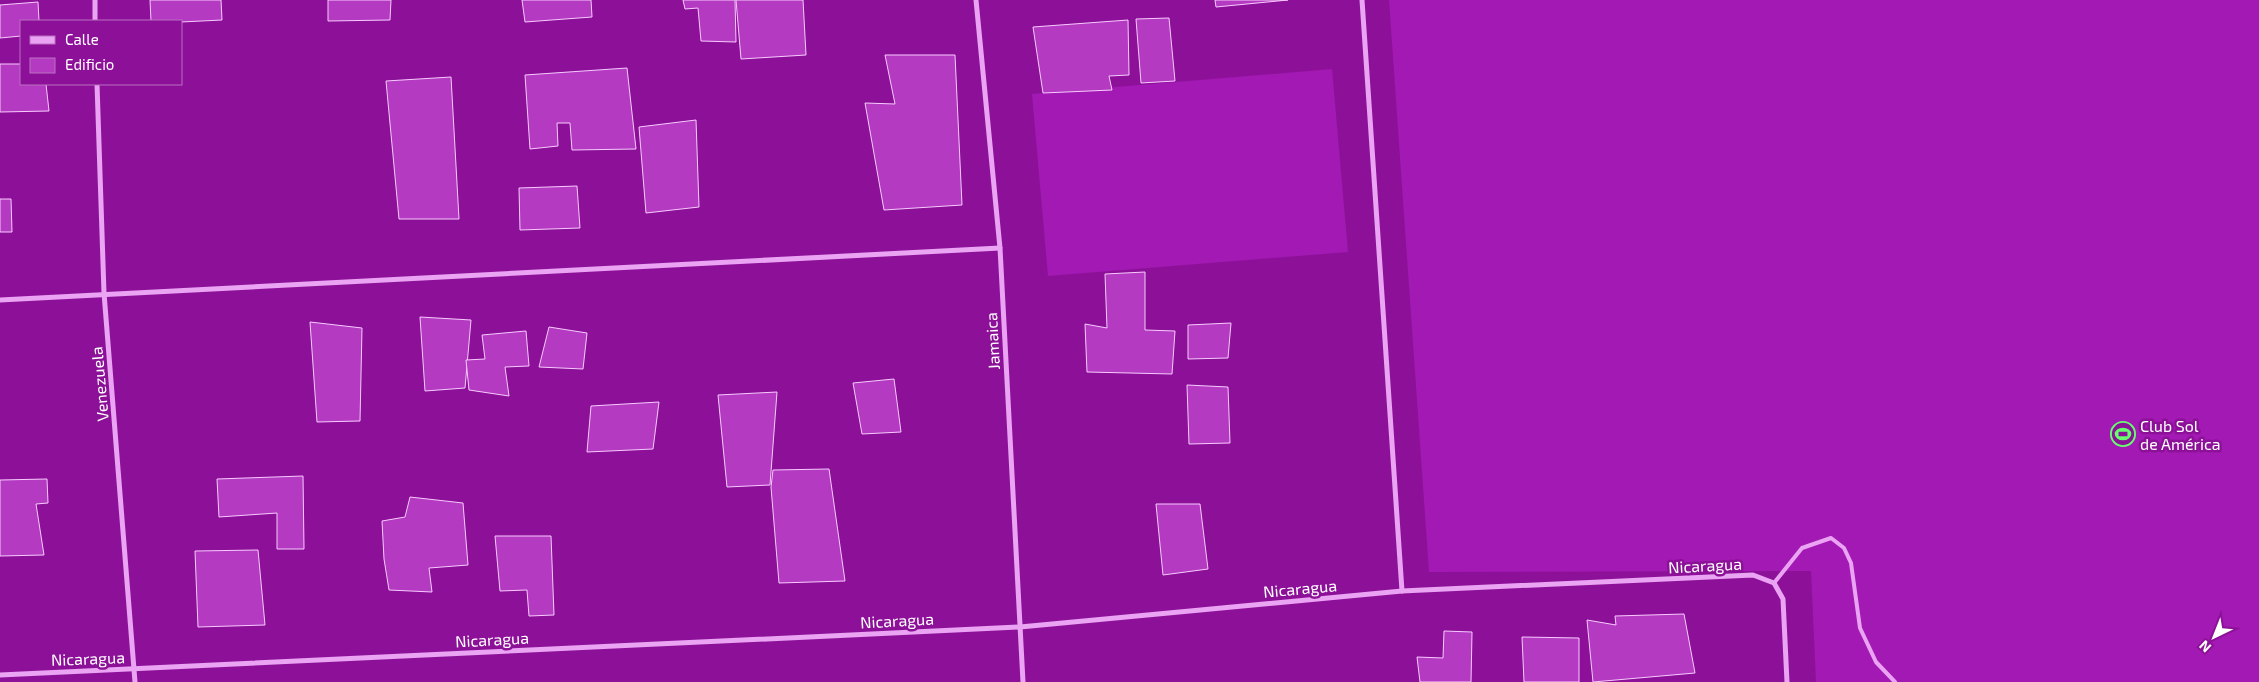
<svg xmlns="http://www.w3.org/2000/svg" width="2259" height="682" font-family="'Exo 2',sans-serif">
<rect width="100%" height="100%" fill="#8c1198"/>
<g fill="#a319b3">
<polygon points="1389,0 2259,0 2259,682 1816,682 1811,571 1429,572"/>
<polygon points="1332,69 1348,252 1048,276 1032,94"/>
</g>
<g fill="#b33ac1" stroke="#f8cbfe">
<polygon points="150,0 221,0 222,20 181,22 151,21"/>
<polygon points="328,0 391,0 390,20 328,21"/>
<polygon points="522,0 591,0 592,17 525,22"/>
<polygon points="683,0 735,0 736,42 701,41 698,8 685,9"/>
<polygon points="736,0 803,0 806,55 741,59"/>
<polygon points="1215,0 1288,0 1216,7"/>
<polygon points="38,2 39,21 21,21 21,36 0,38 0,5"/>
<polygon points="1169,18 1175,81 1141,83 1136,19"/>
<polygon points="1128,20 1129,75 1109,76 1112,90 1043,93 1033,27"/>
<polygon points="885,55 955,55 962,205 884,210 865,103 895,104"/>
<polygon points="0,64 21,64 21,84 46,84 49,111 0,112"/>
<polygon points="627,68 636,149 572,150 570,123 557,123 558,146 530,149 525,75"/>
<polygon points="451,77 459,219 399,219 386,81"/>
<polygon points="696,120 699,207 646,213 639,127"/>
<polygon points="577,186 580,228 520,230 519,188"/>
<polygon points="0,199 11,199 12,232 0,232"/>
<polygon points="1145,272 1145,330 1175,331 1172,374 1087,372 1085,324 1107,328 1105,274"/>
<polygon points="420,317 471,320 465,388 425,391"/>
<polygon points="310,322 362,328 360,421 317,422"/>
<polygon points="1231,323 1228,358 1188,359 1188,325"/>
<polygon points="549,327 587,333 583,369 539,367"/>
<polygon points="526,331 529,366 505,367 509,396 469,390 466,360 485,359 482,335"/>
<polygon points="894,379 901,432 862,434 853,383"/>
<polygon points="1187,385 1228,387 1230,443 1189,444"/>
<polygon points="777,392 770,485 727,487 718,395"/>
<polygon points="659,402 653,449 587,452 591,406"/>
<polygon points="829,469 845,581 779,583 771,487 773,470"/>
<polygon points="303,476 304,549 277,549 277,513 219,517 217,479"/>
<polygon points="47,479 48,503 36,504 44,555 0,556 0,480"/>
<polygon points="410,497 463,503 468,565 429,568 432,592 389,590 384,559 382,521 405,517"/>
<polygon points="1156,504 1200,504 1208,569 1163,575"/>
<polygon points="495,536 551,536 554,615 529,616 527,590 500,591"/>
<polygon points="258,550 265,625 198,627 195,551"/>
<polygon points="1684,614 1695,673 1593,682 1587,620 1616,625 1615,616"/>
<polygon points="1444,631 1472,632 1471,682 1420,682 1417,657 1443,658"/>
<polygon points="1522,637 1579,638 1579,682 1524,682"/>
</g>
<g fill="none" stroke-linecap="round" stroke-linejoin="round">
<polyline stroke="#eba3f4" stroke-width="4" points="1774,583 1802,548 1831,538 1844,548 1851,563 1860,628 1876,662 1895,682"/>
<g stroke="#eba3f4" stroke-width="5">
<polyline points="95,0 95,21"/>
<polyline points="976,0 1000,248 1023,682"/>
<polyline points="1362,0 1402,591"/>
<polyline points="97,84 104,293 135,682"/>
<polyline points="0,300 1000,248"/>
<polyline points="0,675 1020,627 1402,591 1753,575 1774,583 1783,599 1787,682"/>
</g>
</g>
<defs>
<symbol id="stadium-ring" viewBox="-11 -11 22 22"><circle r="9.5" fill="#8c1198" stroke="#66ff6f" stroke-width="1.5"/><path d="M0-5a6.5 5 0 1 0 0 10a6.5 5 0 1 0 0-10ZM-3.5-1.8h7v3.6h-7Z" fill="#66ff6f"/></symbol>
</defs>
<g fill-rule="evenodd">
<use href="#stadium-ring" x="2109" y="420" width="28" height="28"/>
</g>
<g text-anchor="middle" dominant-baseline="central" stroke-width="5" stroke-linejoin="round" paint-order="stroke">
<g font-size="16" fill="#fff" stroke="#8c1198">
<text transform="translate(992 341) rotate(-93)">Jamaica</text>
<text transform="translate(99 384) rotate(-95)">Venezuela</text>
<text transform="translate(1705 565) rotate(-3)">Nicaragua</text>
<text transform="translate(1300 588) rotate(-5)">Nicaragua</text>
<text transform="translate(897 620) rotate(-3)">Nicaragua</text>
<text transform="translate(492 639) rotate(-3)">Nicaragua</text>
<text transform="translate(88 658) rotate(-2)">Nicaragua</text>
</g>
<g font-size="16" fill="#fff" stroke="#8c1198" text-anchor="start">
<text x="2140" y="425">Club Sol<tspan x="2140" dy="18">de América</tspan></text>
</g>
</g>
<rect x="20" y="20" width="162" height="65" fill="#8c1198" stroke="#ba70c1"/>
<rect x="30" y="36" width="25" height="8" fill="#eba3f4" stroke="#ba70c1"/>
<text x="65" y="45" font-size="15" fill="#ffffff">Calle</text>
<rect x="30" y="58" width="25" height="15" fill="#b33ac1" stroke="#ba70c1"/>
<text x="65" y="70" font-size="15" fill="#ffffff">Edificio</text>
<g transform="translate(2214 637) rotate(223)" stroke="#8c1198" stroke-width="4" paint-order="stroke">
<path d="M0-4L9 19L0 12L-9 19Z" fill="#ffffff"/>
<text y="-8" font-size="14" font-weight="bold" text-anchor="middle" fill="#ffffff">N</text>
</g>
</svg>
